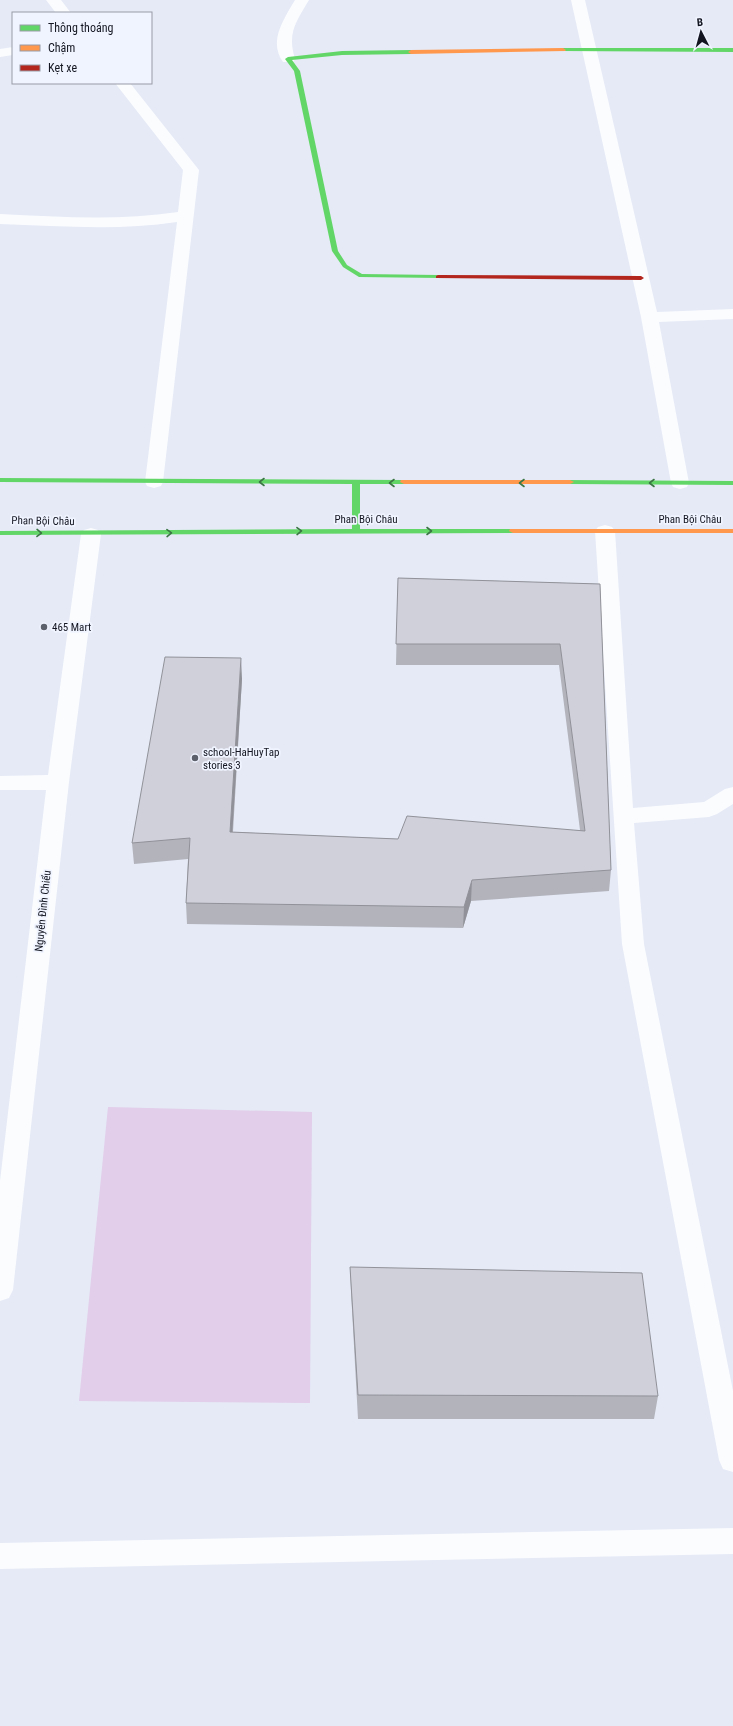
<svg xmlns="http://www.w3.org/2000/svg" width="733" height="1726" viewBox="0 0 733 1726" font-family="'Roboto Condensed',sans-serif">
  <rect width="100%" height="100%" fill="#e5eaf6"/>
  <path fill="#e2cdea" d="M108,1107L312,1112L310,1403L79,1401Z"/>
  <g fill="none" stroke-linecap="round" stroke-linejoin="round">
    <path fill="#fbfcfe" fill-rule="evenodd" d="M46,0H61L71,13H56Z
      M295,0H309C296,22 287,33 295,59L293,62H283C268,41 284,19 295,0Z
      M571,0H585L657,312L733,309V319L659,322L689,483L687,487L680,489L673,487L671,483L641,317Z
      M13,47V55L0,57V49Z
      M115,83H130L199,170L163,482L161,486L154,488L147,486L145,482L177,222C118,231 59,226 0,224V214C60,217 119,221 178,212L183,170Z
      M605,525L612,527L615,531L633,808L704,802L725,789L733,787V804L717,814L709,817L634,823L644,944L733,1391V1472L723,1469L719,1460L622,944L595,531L598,527Z
      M91,528L98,530L101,534L69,782L13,1290L9,1298L0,1301V1181L46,790H0V776L48,775L81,534L84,530Z
      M733,1528V1554L0,1569V1543Z"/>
    <path fill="#63d668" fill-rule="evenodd" d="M563,48H733V52L561,51L560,50Z
      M342,51L411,50L414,52L411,54L342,55L292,60L300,71L338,251L347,265L362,274L438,275L440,276V278L359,277L343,267L332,251L294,71L285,59L288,57Z
      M0,478L404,480L408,482L407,484H360V529H513L517,531L513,533L0,535V531L352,529V484L0,482Z
      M567,480L733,481V485L570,484L566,482Z"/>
    <path fill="#ff974d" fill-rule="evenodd" d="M563,48L566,50L565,51L411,54L408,52L411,50Z
      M401,480H570L574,482L570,484H404L400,482Z
      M510,529H733V533H513L509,531Z"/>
    <path fill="#b3261e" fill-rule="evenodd" d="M438,275L641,276L644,278L641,280L436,278V276Z"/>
  </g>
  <path fill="#b2b3bb" d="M398,578L600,584L611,870L609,891L471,901L463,928L187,924L186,903L188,859L134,864L132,843L242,679L233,832L398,839L580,830L559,665H396Z
    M350,1267L658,1396L654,1419H358L351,1291Z"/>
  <path fill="#919299" d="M241,658L242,679L231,853L230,832Z
    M472,880L471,901L463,928L464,907Z"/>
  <path fill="#cfd0da" stroke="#919299" d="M398,578L600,584L611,870L472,880L464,907L186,903L190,838L132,843L165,657L241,658L230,832L398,839L407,816L585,831L560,644H396Z
    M350,1267L642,1273L658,1396L358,1395Z"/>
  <defs><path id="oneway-chevron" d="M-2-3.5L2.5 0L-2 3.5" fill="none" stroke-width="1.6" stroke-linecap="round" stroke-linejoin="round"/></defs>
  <g stroke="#3b7644">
    <use href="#oneway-chevron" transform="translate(262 482) rotate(-180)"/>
    <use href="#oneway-chevron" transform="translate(392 483) rotate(-180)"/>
    <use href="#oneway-chevron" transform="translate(522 483) rotate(-180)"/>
    <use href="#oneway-chevron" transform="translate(652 483) rotate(-180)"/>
    <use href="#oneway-chevron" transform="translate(299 531) rotate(-1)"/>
    <use href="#oneway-chevron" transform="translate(429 531)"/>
    <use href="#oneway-chevron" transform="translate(39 533) rotate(1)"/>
    <use href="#oneway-chevron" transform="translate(169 533) rotate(-1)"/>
  </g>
  <g fill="#5c606b" stroke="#f0f4ff" stroke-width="1.5">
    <circle cx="44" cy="627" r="4"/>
    <circle cx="195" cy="758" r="4"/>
  </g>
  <g text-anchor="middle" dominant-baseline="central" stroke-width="3.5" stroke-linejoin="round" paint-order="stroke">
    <g font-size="11" fill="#131620" stroke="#f0f4ff">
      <text x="366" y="519">Phan Bội Châu</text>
      <text x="690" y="519">Phan Bội Châu</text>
      <text transform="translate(43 521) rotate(1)">Phan Bội Châu</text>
      <text transform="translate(43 911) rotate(-84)">Nguyễn Đình Chiểu</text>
    </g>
    <g font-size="11" fill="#131620" stroke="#f0f4ff" text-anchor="start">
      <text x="52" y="627">465 Mart</text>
      <text x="203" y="752">school-HaHuyTap<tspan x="203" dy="13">stories 3</tspan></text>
    </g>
  </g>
  <rect x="12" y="12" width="140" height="72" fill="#f0f4ff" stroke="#989ba6"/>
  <rect x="20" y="25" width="20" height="6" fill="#63d668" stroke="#989ba6"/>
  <text x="48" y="32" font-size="12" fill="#131620">Thông thoáng</text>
  <rect x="20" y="45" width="20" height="6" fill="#ff974d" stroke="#989ba6"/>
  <text x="48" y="52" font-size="12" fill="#131620">Chậm</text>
  <rect x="20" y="65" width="20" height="6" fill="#b3261e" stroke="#989ba6"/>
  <text x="48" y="72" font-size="12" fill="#131620">Kẹt xe</text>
  <g transform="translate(701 32) rotate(354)" stroke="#f0f4ff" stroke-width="3" paint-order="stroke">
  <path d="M0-3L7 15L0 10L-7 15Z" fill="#131620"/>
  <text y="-6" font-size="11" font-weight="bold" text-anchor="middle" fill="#131620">B</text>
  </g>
</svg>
